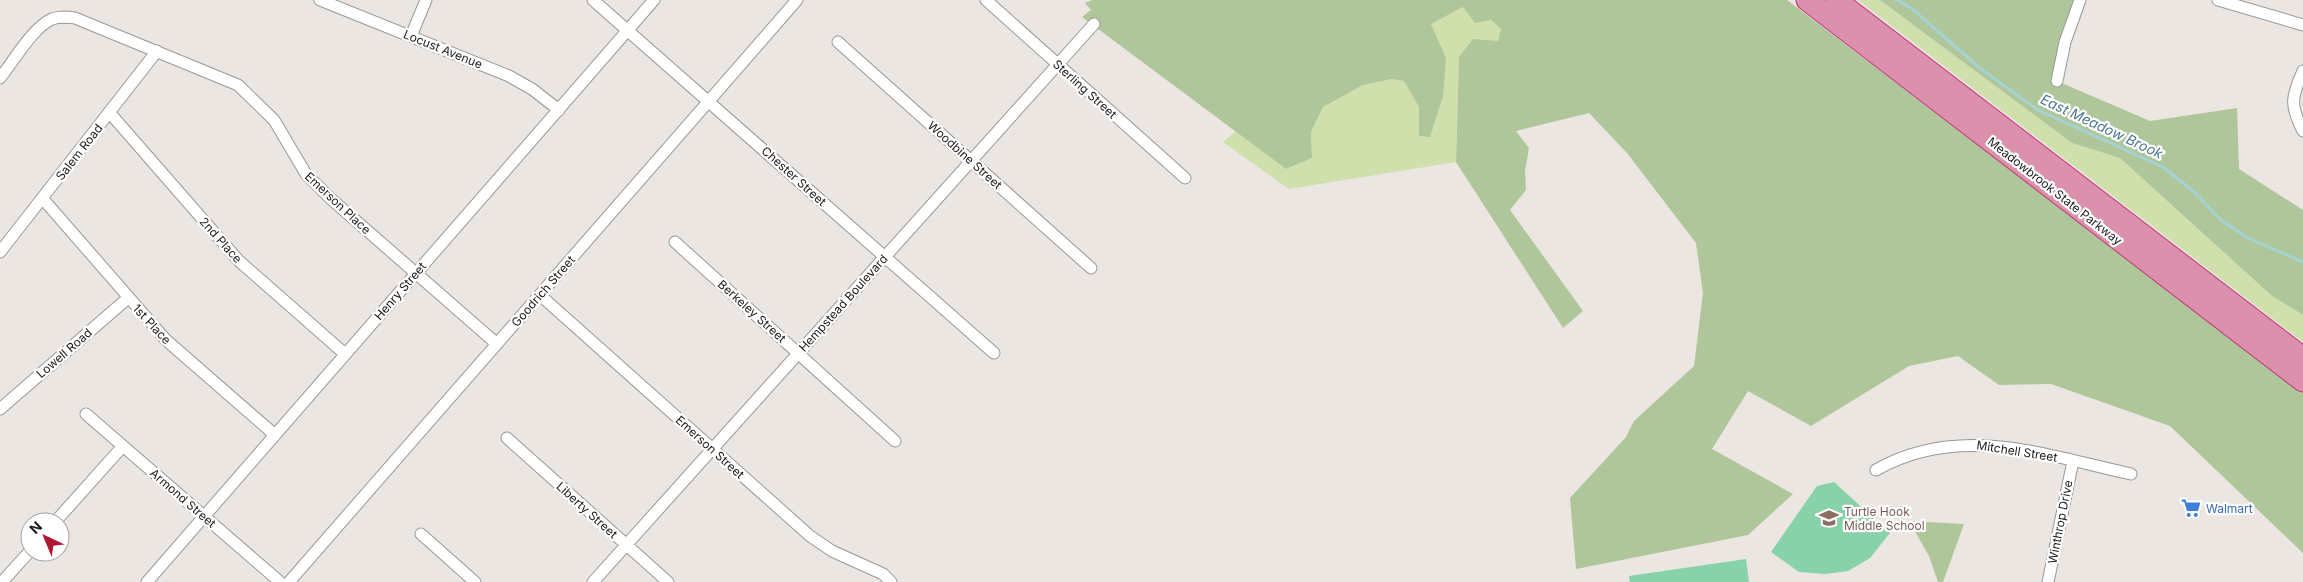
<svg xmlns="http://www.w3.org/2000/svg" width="2303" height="582" viewBox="0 0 2303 582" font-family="Inter,sans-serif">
  <rect width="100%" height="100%" fill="#ebe6e1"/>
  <path fill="#cfe0ac" d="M1858,0H1880L2072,143L2120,158L2272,296L2303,315V342Z
    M1463,7L1491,20L1501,29L1498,41L1459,57L1456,162L1289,189L1223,142L1236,131L1286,169L1312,158L1311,132L1323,107L1363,85L1391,79L1404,81L1419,107L1420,136L1446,59L1431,24Z"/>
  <path fill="#afc69a" d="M1092,0H1787L2303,392V553L2170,426L2051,384L1999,385L1958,356L1909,366L1811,426L1748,391L1712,449L1793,494L1748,535L1576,569L1570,498L1626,437L1634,421L1694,366L1703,293L1696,243L1627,153L1589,113L1516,131L1529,148L1525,171L1526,190L1510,210L1583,311L1563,328L1456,162L1459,57L1473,39L1498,41L1501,29L1491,20L1475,23L1463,7L1431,24L1446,58L1443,96L1430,137L1419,136V107L1404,81L1391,79L1363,85L1323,107L1311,132L1312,158L1286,169L1082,17L1091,10L1085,3Z
    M1880,0H2080L2057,81L2150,121L2237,108L2239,169L2303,210V315L2272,296L2120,158L2072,143Z
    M1909,521L1964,524L1943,582H1938L1929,556Z"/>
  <path fill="#87d2a8" d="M1834,482L1890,533L1870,558L1848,571L1825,574L1799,572L1771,552L1817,486Z
    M1746,559L1749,582H1630L1629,576Z"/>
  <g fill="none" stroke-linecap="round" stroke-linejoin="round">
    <path stroke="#a6d2d4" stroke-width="3" d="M1897,0L1911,8L1981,69L2038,110L2163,167L2194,192L2221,220L2246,237L2303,262"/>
    <defs>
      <path id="minor" d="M320,0L509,76L532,89L559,110
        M593,0L994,353
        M986,0L1185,178
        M2218,0L2303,25
        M411,36L426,0
        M838,42L1091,268
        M2303,71C2291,97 2290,106 2303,131
        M0,78C13,62 33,27 52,19C60,16 67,17 75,18L238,85L274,120L306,174L331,199L497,344
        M2057,81L2065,42L2080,0
        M109,112L239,261L345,354
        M43,199L166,340L275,435
        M675,242L895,441
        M0,252L157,51
        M540,295L810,536L832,551L883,574L891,582
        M0,409L128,298
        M86,414L280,582
        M507,438L668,582
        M1876,470C1959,423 2045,455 2131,474
        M55,522L123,446
        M421,534L475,582
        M2,582L30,551
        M147,582L654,0
        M289,582L797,0
        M593,582L1094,24
        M2048,582L2073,461"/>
      <path id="motorway" d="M1807,0L2303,381
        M1836,0L2303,358"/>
    </defs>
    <use href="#minor" stroke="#989898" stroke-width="13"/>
    <use href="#motorway" stroke="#c0377e" stroke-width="23"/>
    <use href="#minor" stroke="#fff" stroke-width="11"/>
    <use href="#motorway" stroke="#db90ab" stroke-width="21"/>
  </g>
  <defs>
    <symbol id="supermarket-bare" viewBox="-9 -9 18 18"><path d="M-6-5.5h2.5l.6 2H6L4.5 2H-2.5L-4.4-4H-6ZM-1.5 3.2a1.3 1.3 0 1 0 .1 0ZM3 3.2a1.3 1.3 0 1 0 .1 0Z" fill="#3f7fe0" stroke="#fff" stroke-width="2.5" paint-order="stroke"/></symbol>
    <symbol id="school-bare" viewBox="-9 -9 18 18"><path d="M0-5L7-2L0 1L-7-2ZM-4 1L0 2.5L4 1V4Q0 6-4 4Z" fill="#8d6e63" stroke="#fff" stroke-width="2.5" paint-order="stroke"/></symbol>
  </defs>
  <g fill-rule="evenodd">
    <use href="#supermarket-bare" x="2177" y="494" width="28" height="28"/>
    <use href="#school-bare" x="1815" y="504" width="28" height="28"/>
  </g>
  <g text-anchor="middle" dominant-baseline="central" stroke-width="4.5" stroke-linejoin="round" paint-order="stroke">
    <g font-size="12" fill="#1b1b1b" stroke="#fff">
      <text transform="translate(443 49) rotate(22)">Locust Avenue</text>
      <text transform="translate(1085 89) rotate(42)">Sterling Street</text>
      <text transform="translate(79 152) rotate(-52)">Salem Road</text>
      <text transform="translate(965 155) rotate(42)">Woodbine Street</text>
      <text transform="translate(794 176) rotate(42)">Chester Street</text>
      <text transform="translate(2055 191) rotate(38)">Meadowbrook State Parkway</text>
      <text transform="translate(338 203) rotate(43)">Emerson Place</text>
      <text transform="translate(221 240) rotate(48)">2nd Place</text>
      <text transform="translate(400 291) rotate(-49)">Henry Street</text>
      <text transform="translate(543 291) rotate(-49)">Goodrich Street</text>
      <text transform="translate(843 303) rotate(-48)">Hempstead Boulevard</text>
      <text transform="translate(752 311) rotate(42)">Berkeley Street</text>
      <text transform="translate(152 324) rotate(47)">1st Place</text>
      <text transform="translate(64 353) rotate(-41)">Lowell Road</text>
      <text transform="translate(710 447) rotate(42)">Emerson Street</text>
      <text transform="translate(2017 451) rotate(9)">Mitchell Street</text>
      <text transform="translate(183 498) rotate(41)">Armond Street</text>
      <text transform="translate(587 510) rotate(42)">Liberty Street</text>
      <text transform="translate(2060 522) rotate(-79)">Winthrop Drive</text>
    </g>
    <g font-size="12" fill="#366cbe" stroke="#fff" text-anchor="start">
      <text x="2206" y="508">Walmart</text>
    </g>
    <g font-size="12" fill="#785e54" stroke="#fff" text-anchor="start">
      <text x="1844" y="511">Turtle Hook<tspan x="1844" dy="14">Middle School</tspan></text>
    </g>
    <g font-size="14" font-style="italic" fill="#4c7990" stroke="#fff">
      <text transform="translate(2102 126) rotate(25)">East Meadow Brook</text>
    </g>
  </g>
  <g transform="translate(45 537) rotate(316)"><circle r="24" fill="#ffffff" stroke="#a4a4a4"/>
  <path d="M0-4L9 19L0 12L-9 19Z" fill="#af1631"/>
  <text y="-8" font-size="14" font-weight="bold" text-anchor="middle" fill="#1b1b1b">N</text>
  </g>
</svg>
